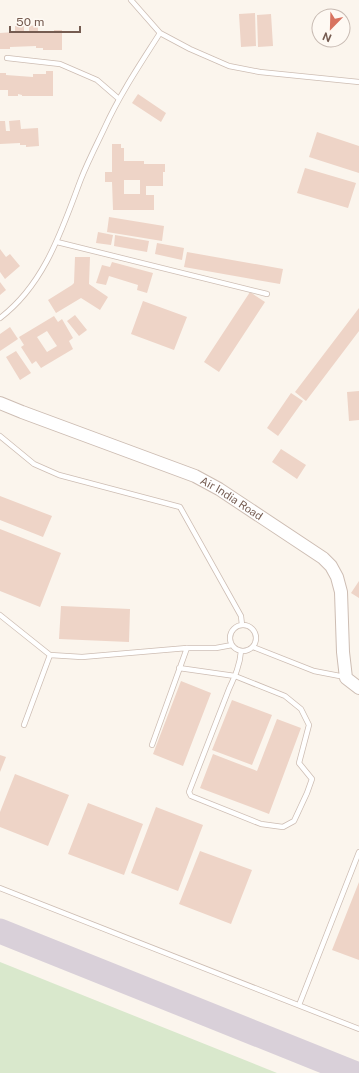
<svg xmlns="http://www.w3.org/2000/svg" width="359" height="1073" viewBox="0 0 359 1073" font-family="'Public Sans',sans-serif">
  <rect width="100%" height="100%" fill="#fbf5ed"/>
  <path fill="#d9e8cc" d="M0,962L277,1073H0Z"/>
  <g fill="none" stroke-linecap="round" stroke-linejoin="round">
    <path stroke="#d9d0d9" stroke-width="25" d="M0,931L354,1073"/>
  </g>
  <path fill="#eed4c7" fill-rule="evenodd" d="M255,13L256,46L241,47L239,14Z
    M271,14L273,46L258,47L257,15Z
    M38,25V33H54V30H62V50H43V48H36V46L10,47V49H0V33L15,32V26H24V33H29V26Z
    M46,71H53V96H22V95L18,94V96H8V90H0V73H6V75L33,77V74H46Z
    M138,94L166,113L161,122L132,103Z
    M20,120L21,129L38,128L39,146L26,147V145H20V143L0,144V121H5L6,131H10L9,121Z
    M317,132L359,146V173L309,157Z
    M112,144H121V148H124V161H144V164H165V172H163V186H146V195H154V210H113L112,182H105V172H112ZM124,180H140V194H124Z
    M305,168L356,183L348,208L297,193Z
    M109,217L164,226L162,241L107,232Z
    M98,232L113,235L111,245L96,243Z
    M115,235L149,241L147,252L114,246Z
    M157,243L184,248L182,260L155,254Z
    M0,249L6,257L10,254L20,266L5,279L0,272Z
    M187,252L283,269L280,284L184,267Z
    M75,257H90L89,284L108,297L100,310L81,298L56,313L48,300L72,285L74,283Z
    M112,262L153,273L147,293L137,290L138,285L109,276L106,285L96,283L102,265L110,267Z
    M0,282L6,290L0,295Z
    M250,292L265,302L219,372L204,362Z
    M143,301L187,317L174,350L131,334Z
    M359,308V331L306,401L295,392Z
    M75,315L87,330L79,336L67,321Z
    M54,316L58,322L62,319L73,338L69,341L73,349L41,368L36,361L32,364L21,347L24,345L19,337ZM47,331L57,346L47,352L37,337Z
    M10,327L18,339L0,351V334Z
    M16,351L31,373L20,380L6,357Z
    M359,391V420L349,421L347,392Z
    M291,393L303,401L278,436L267,428Z
    M281,449L306,465L297,479L272,462Z
    M0,496L52,516L43,537L0,520Z
    M0,529L61,553L40,607L0,591Z
    M359,581V598L351,593Z
    M61,606L130,609L129,642L59,639Z
    M181,681L211,693L183,766L153,754Z
    M232,700L272,715L252,765L212,750Z
    M277,719L301,728L269,814L200,788L213,754L257,771Z
    M0,755L6,757L0,772Z
    M15,774L69,795L48,846L0,827V812Z
    M88,803L143,824L124,875L68,854Z
    M156,807L203,825L178,891L131,873Z
    M200,851L252,870L231,924L179,904Z
    M359,882V960L332,950Z"/>
  <g fill="none" stroke-linecap="round" stroke-linejoin="round">
    <defs>
      <path id="service" d="M131,0L160,33
        M7,58L60,64L97,80L119,99
        M57,242L267,294
        M0,318C45,284 62,229 81,179C88,161 97,144 105,127C120,94 141,63 160,33L190,49L229,66L260,72L359,82
        M0,436L34,464L59,475L180,507L241,616L242,625
        M0,615L50,655L82,657L187,648H216L232,645
        M230 638a13 13 0 1 1 26 0a13 13 0 1 1-26 0Z
        M253,647L314,671L345,677
        M179,668L235,676L285,696L301,709L309,725L299,763L312,779L307,793L294,821L283,827L261,824L191,796L189,792L229,689C235,676 240,665 241,651
        M24,725L50,655
        M152,745L187,648
        M0,888L359,1029
        M299,1005L359,852"/>
      <g id="tertiary">
        <path id="s1" d="M0,403L22,412L195,476L219,489L323,558L331,566L337,577L341,592L343,652L346,678L359,688"/>
      </g>
    </defs>
    <use href="#service" stroke="#cdbdb3" stroke-width="6"/>
    <use href="#tertiary" stroke="#cdbdb3" stroke-width="14"/>
    <use href="#service" stroke="#fff" stroke-width="4.5"/>
    <use href="#tertiary" stroke="#fff" stroke-width="12"/>
  </g>
  <g text-anchor="middle" dominant-baseline="central" stroke-width="3" stroke-linejoin="round" paint-order="stroke">
    <g font-size="11" fill="#755c51" stroke="#fef9f3">
      <text stroke="none"><textPath href="#s1" startOffset="251">Air India Road</textPath></text>
    </g>
  </g>
  <g transform="translate(331 28) rotate(203)"><circle r="19" fill="#fef9f3" stroke="#c7bab2"/>
  <path d="M0-3L7 15L0 10L-7 15Z" fill="#d8735f"/>
  <text y="-6" font-size="11" font-weight="bold" text-anchor="middle" fill="#755c51">N</text>
  </g>
  <path d="M10 26v6h70v-6" fill="none" stroke="#755c51" stroke-width="2"/>
  <text x="16" y="26" font-size="12" fill="#755c51" stroke="#fef9f3" stroke-width="3" paint-order="stroke">50 m</text>
</svg>
